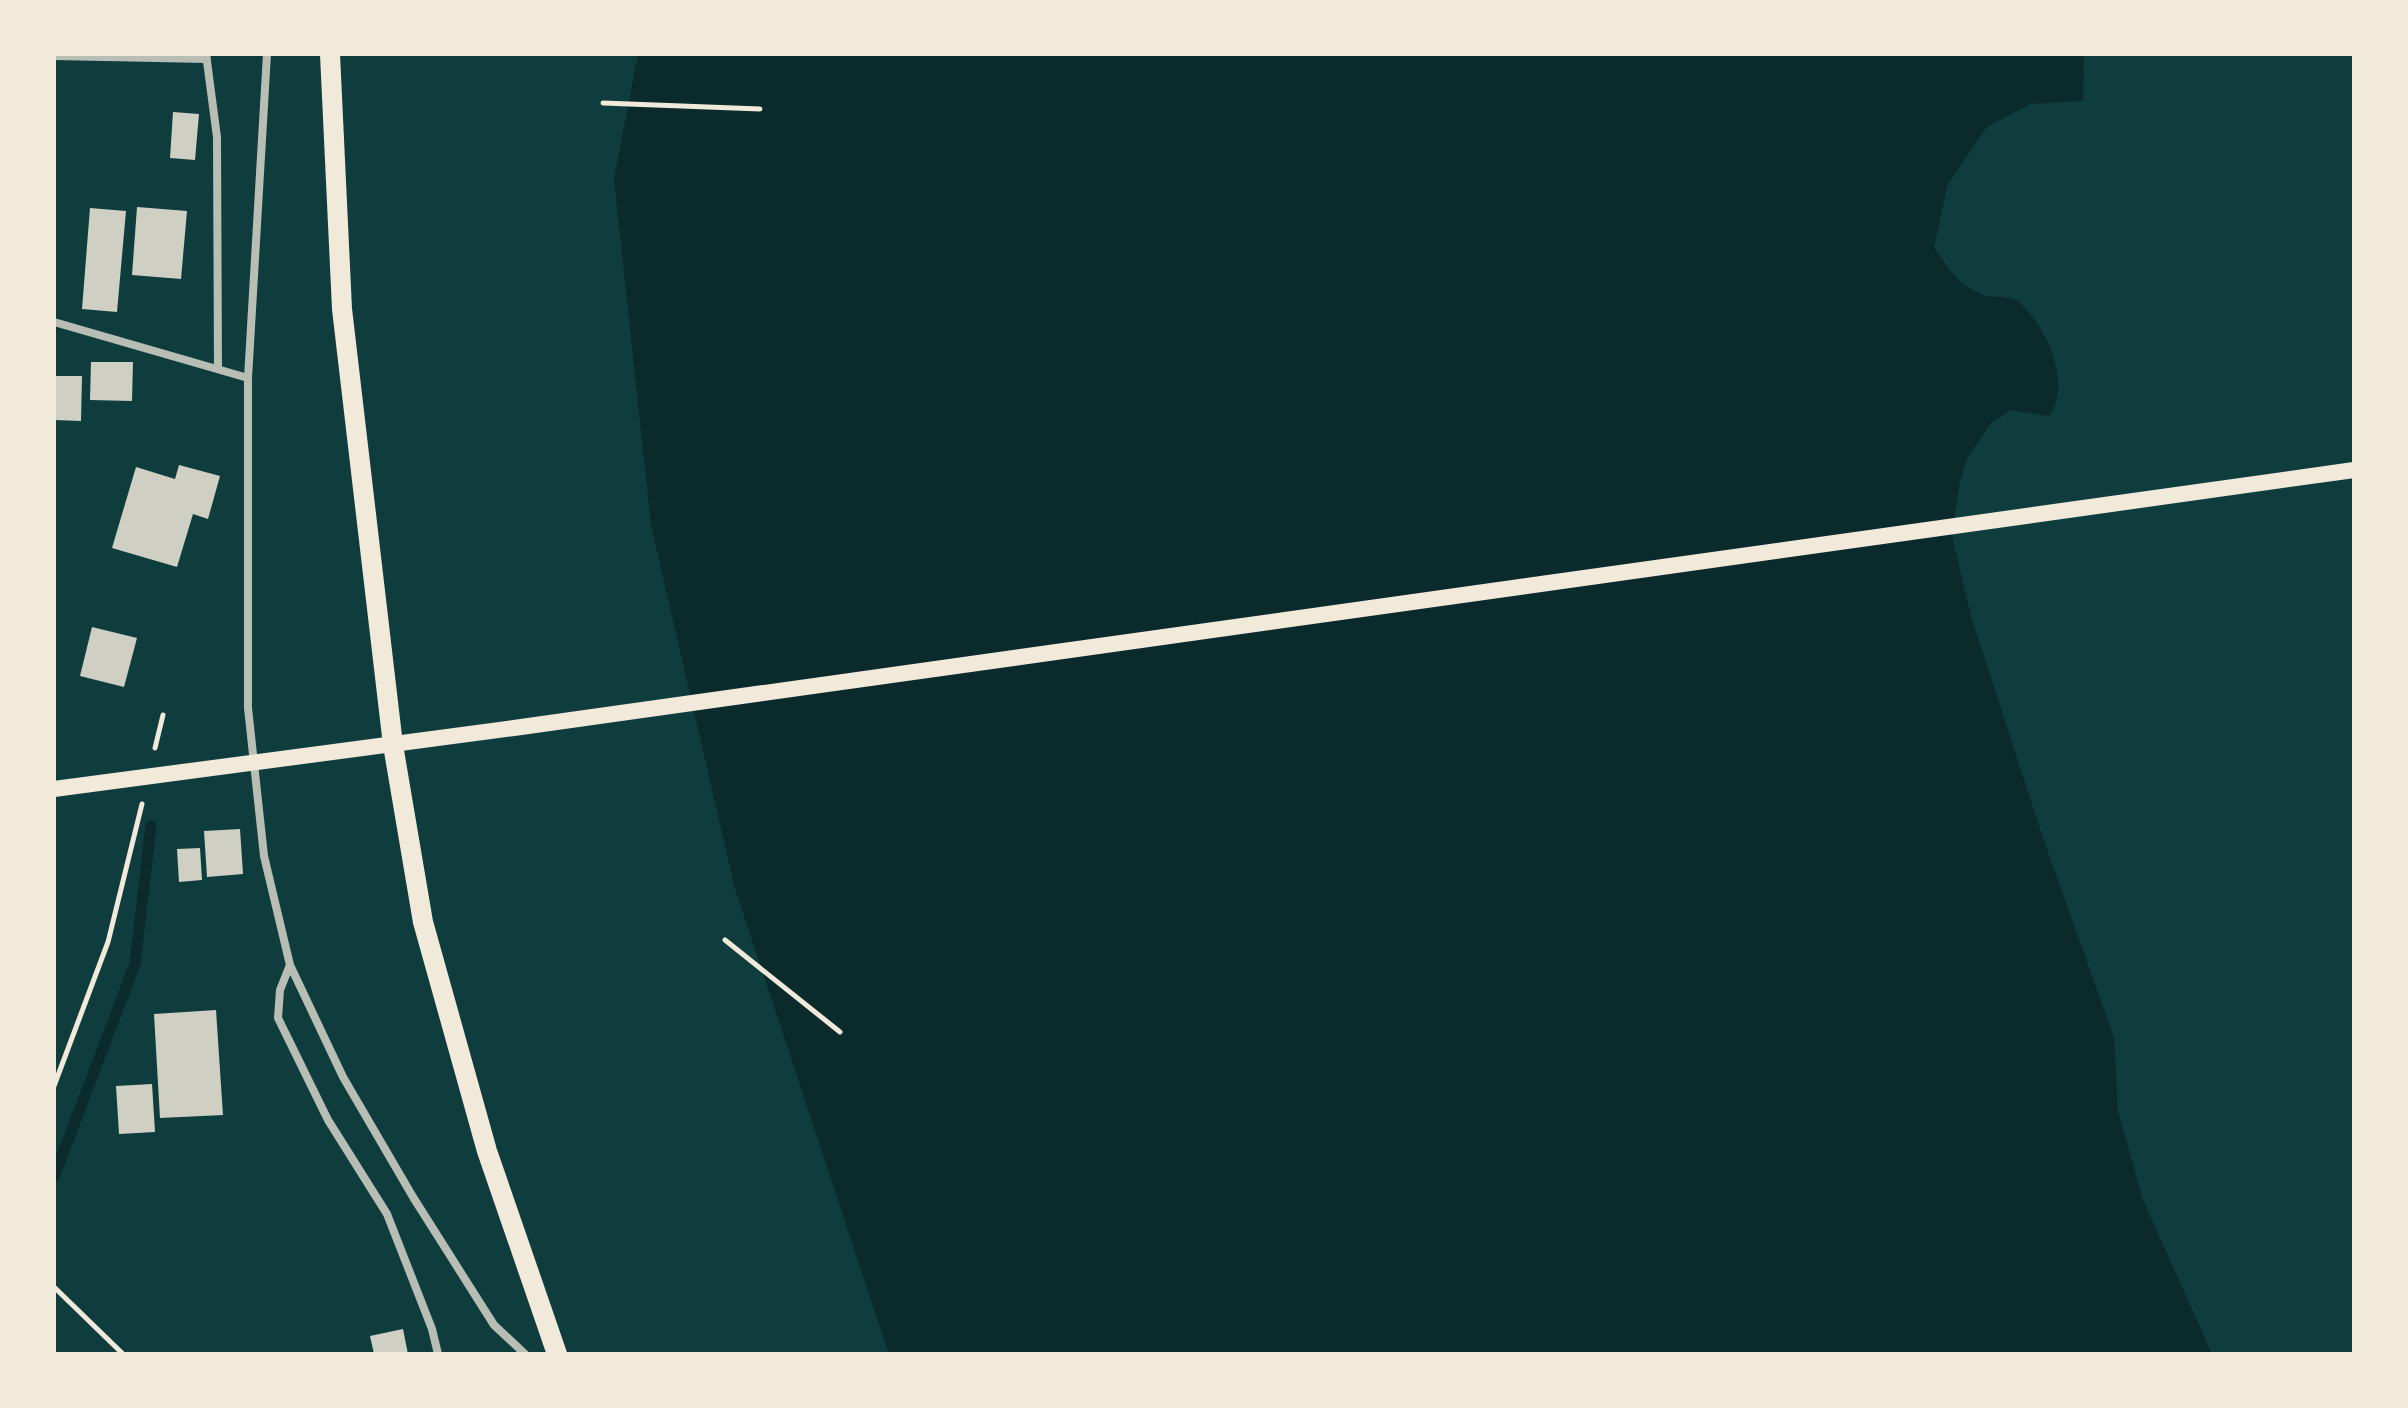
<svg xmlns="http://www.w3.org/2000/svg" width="2408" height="1408" viewBox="0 0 2408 1408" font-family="Jost,sans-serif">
  <rect width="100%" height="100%" fill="#0f3d3e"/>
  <path fill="#0a2a2b" d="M638,54H2084L2083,101L2030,104L1987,127L1948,184L1934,247C1945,265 1960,286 1981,294C1992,299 2007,294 2017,301C2045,322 2073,384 2049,416L2011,410L1991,423L1967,458L1959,486L1952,534L1956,553L1971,616L2043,838L2114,1038L2118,1111L2143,1200L2212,1354H889L735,889L651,525L614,179Z"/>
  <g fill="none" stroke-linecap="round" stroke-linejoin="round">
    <path stroke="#0a2a2b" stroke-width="11" d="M54,1177L135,964L151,826"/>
  </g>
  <path fill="#cfcfc3" d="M173,112L199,114L195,160L170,158Z
    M137,207L187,211L181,279L132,275Z
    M90,208L126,211L117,312L82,309Z
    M91,362H133L132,401L90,400Z
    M54,376H82L81,421L54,420Z
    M179,465L220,476L208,519L193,514L177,567L112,548L136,467L175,479Z
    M92,627L137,638L124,687L80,676Z
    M240,829L243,874L207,877L204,831Z
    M200,848L202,880L179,882L177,849Z
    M216,1010L223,1115L160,1118L154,1014Z
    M152,1084L155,1132L119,1134L116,1086Z
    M403,1329L408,1354H374L370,1336Z"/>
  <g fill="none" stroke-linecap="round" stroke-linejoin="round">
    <path stroke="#f1e9da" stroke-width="5" d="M603,103L760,109
      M155,748L163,715
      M725,940L840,1032
      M54,1086L108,942L142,804
      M54,1287L123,1354"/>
    <path stroke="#b8beb3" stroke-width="8" d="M206,54L217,137L218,368
      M267,54L248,378V708L264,856L290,965L343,1077L413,1197L494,1325L525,1354
      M54,56L207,59
      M54,322L248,378
      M290,965L280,990L278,1018L328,1120L387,1214L432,1329L438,1354"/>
    <path stroke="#f1e9da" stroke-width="16" d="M54,789L514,728L2354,470"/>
    <path stroke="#f1e9da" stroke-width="20" d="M330,54L342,309L393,745L423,922L487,1151L557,1354"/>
  </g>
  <rect width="2408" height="1408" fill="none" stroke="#f1e9da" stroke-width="112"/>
</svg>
